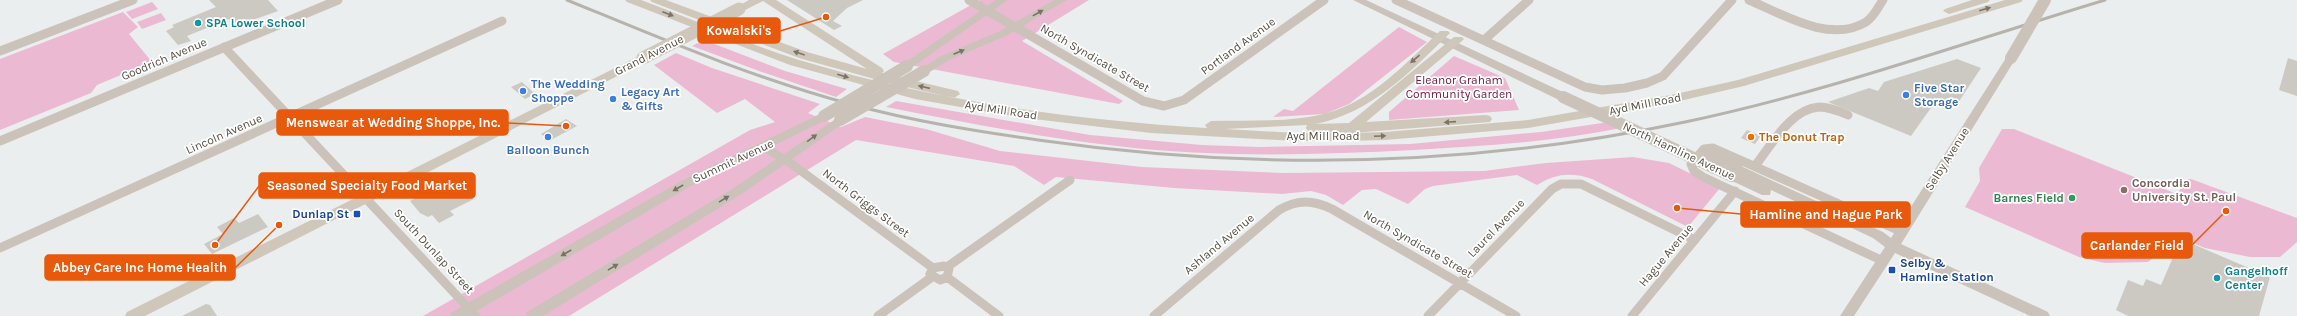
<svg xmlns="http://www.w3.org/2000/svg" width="2297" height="316" viewBox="0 0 2297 316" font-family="Karla,sans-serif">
  <rect width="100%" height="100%" fill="#ebeeee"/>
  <path fill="#ecb9d3" d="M980,0H1089L1022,41L1123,101L1119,104L894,62L883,54Z
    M152,2L158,9L132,19L126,12Z
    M123,12L138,27L129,34L152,62L97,85L91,93L0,130V59Z
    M161,13L166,20L142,29L137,22Z
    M1399,27L1427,42L1349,104L1325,114L1273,117L1284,109L1293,111Z
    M704,40L785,71L847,89L836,97L759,71L692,46Z
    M676,53L712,68L820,104L808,113L841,127L865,117L926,129L1000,151L1142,167L1282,173L1484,171L1546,163L1633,157L1669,163L1720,188L1688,227L1592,179C1573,172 1555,173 1537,185L1517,175L1433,186L1425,189L1408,204L1376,189L1362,190L1343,205L1326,195L1311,191L1282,194L1174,188L1056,177L1044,185L1014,166L856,140L569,316H423L750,130L775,122L745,99L717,113L654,65Z
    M1454,56L1505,78L1519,110L1389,120V112Z
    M896,101L1090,135L1202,145L1259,147L1410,144L1541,132L1609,122L1621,128C1553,142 1484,146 1414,150C1316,155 1215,158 1117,146C1039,137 962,122 886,107Z
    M2002,129H2014L2172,192L2177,203L2182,180L2191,179L2297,218V242L2280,257H2250L2205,248L2167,232L2157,255L2148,262L2105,263L2079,257L1965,207L1980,181L1979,168Z"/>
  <path fill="#cbc9c2" d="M209,0H268L278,11L247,22L244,19L233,23L229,19L187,36L191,41L178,45L166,31L174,27L172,25L216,7Z
    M787,0H863L847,8L833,21L842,26L834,30Z
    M2288,58L2297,61V96L2279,90Z
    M1957,59L1981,68L1956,106L1938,98L1911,136L1828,102L1869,88L1878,91L1884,82Z
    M522,82L535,94L525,99L511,87Z
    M566,119L577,126L549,141L541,134Z
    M1747,130L1761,136L1755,144L1741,138Z
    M453,181L465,194L468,193L474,199L450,211L454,215L439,223L432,215L428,217L420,213L410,201L442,184Z
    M258,214L268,227L212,254L204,244L223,234L217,227L234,218L239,223Z
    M2181,239L2270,277L2259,316H2128L2116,310L2128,280L2143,286L2146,279L2161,285Z
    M206,304L210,305L217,316H182Z"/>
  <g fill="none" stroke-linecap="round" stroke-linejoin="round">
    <path stroke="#cbc3b9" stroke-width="9" d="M969,0L1143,101L1164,106L1184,100L1324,0
      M1396,0L1585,87L1602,90L1625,88L1647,83L1663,76L1732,0
      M1749,0C1782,14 1830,44 1866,22C1874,17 1878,7 1883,0
      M1484,40L1529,0
      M224,47L476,316
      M0,51L133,0
      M0,141L338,0
      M764,147L789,162L933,268
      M1755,166C1771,146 1790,109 1819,107C1829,107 1839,111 1848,115
      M0,248L502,21
      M1883,261L1703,177L1694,171L1691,164L1704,149L1713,148L1902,232
      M944,266L949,269L947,277L940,280L930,274L933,268Z
      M947,267L1070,180
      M947,277L999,316
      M878,316L932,277
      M1154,316L1279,210C1298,199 1313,200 1332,209L1516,316
      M1428,316L1552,189L1561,184H1581L1695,240
      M1632,316L1735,191"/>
    <path fill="#cbc3b9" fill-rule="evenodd" d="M996,0H1008L911,68H903L901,66L903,64Z
      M1054,0H1067L1006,36L949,60L928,73H920L918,71L941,56L998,32Z
      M1353,0H1366L1567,94L1569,97L1567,100H1559Z
      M2011,55L2016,58L1901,244L2048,312L2050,316H2030L1895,253L1854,316H1840L1885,247L1873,238L1771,190L1770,195H1762L1728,179L1726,176L1728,173L1734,172L1731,169L1733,166H1741L1883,232L1891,238L2006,58Z
      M824,112L830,116L828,119L691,186L468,316H450L452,312L683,180Z
      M840,116L844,117L846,120L844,123L740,195L543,316H525L527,312L732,189Z"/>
    <path fill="#cfc7b9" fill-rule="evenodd" d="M625,0H641C693,19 747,44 799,60C932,100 1069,120 1207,128L1205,125L1211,121C1249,120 1290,123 1327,113C1372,101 1407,62 1440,31H1448L1450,33L1448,35C1409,73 1372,112 1316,124L1349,123L1454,37H1462L1464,39L1462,41L1366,122L1486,115L1490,116L1492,119L1490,122L1352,133L1385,132L1528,120L1671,95L1738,80L2005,0H2023L2021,2L1744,86L1671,103L1528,128L1385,140L1341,141H1296L1151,133L1017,117L915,99L790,65L627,2ZM1307,125L1306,128L1308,131L1312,132L1348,133H1296L1225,129Z
      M650,0H666L807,52L867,69L763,1L743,11H735L733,9L749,0H776L882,68L884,71L882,73L958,91L960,94L954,98L885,82L799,58L652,2Z
      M1972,0H1990L1988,2L1949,14L1943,11L1945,9Z
      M643,54L647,55L649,58L647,61L145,316H125L127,312Z"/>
    <path stroke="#b6b3ad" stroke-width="3" d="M567,0C660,38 753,78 850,104C912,121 975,131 1038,140C1253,171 1472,167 1685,122C1828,92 1966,42 2105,0"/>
    <path stroke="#cbc3b9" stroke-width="12" d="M2011,58L2045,0
      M1563,97L1732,176
      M824,116L907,66
      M840,120L924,71
      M1709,156L1737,169"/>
    <path stroke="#cfc7b9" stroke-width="13" d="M643,58L739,9"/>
  </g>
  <defs><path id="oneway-solid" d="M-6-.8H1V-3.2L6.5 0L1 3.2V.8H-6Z"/></defs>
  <g fill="#7c7467">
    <use href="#oneway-solid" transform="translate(1985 9) rotate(-16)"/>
    <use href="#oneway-solid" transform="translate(668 14) rotate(21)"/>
    <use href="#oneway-solid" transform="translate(799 53) rotate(-161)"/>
    <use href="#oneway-solid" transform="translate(1415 59) rotate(140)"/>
    <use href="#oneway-solid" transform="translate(843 76) rotate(16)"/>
    <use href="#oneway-solid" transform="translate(924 87) rotate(-167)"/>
    <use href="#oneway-solid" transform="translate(1450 122) rotate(176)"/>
    <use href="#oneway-solid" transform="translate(1380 136) rotate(-3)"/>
  </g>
  <g fill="#7a7267">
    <use href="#oneway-solid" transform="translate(1038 13) rotate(-29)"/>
    <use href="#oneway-solid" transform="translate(959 52) rotate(-23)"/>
    <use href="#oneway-solid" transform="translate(812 138) rotate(-36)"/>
    <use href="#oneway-solid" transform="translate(678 188) rotate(150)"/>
    <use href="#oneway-solid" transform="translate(724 199) rotate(-31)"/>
    <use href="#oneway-solid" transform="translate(566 253) rotate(150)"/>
    <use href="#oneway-solid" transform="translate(613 267) rotate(-31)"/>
  </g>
  <g fill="#0f9aa8" stroke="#fff" stroke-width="1.5">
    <circle cx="198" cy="23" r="4"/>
    <circle cx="2217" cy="278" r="4"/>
  </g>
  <g fill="#3f7fe0" stroke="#fff" stroke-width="1.5">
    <circle cx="523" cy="91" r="4"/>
    <circle cx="1906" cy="95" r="4"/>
    <circle cx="613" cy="99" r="4"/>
    <circle cx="548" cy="137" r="4"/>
  </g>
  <circle fill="#e8710a" stroke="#fff" stroke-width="1.5" cx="1751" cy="137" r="4"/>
  <circle fill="#8d6e63" stroke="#fff" stroke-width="1.5" cx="2124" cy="190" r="4"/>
  <circle fill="#2e9e5b" stroke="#fff" stroke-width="1.5" cx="2072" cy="198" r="4"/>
  <g fill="#1a4fb4" stroke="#fff" stroke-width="1.5">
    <rect x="353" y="210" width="8" height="8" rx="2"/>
    <rect x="1888" y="266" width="8" height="8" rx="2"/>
  </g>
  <g text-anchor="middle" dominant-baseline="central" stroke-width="3.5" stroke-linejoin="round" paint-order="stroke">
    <g font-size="12" font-weight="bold" fill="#0d838f" stroke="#fff" text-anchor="start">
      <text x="206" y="23">SPA Lower School</text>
      <text x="2225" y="271">Gangelhoff<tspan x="2225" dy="14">Center</tspan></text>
    </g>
    <g font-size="12" fill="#585044" stroke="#fff">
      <text transform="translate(1238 46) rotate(-36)">Portland Avenue</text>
      <text transform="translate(649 55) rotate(-27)">Grand Avenue</text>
      <text transform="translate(1095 58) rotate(30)">North Syndicate Street</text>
      <text transform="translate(164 59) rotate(-23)">Goodrich Avenue</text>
      <text transform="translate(1645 104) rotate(-11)">Ayd Mill Road</text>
      <text transform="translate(1001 110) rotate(9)">Ayd Mill Road</text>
      <text transform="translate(224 134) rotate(-24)">Lincoln Avenue</text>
      <text x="1323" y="136">Ayd Mill Road</text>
      <text transform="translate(1679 151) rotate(25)">North Hamline Avenue</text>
      <text transform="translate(1947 159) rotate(-58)">Selby Avenue</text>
      <text transform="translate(733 161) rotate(-25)">Summit Avenue</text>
      <text transform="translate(866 203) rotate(37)">North Griggs Street</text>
      <text transform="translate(1496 228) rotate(-46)">Laurel Avenue</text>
      <text transform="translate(1219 244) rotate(-40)">Ashland Avenue</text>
      <text transform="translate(1418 244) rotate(30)">North Syndicate Street</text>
      <text transform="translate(434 251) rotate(47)">South Dunlap Street</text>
      <text transform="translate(1666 255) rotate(-50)">Hague Avenue</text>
    </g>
    <g font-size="12" fill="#76183d" stroke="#fff">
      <text x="1459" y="80">Eleanor Graham<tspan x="1459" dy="14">Community Garden</tspan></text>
    </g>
    <g font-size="12" font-weight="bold" fill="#366cbe" stroke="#fff" text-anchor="start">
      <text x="531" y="84">The Wedding<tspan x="531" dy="14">Shoppe</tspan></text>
      <text x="1914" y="88">Five Star<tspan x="1914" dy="14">Storage</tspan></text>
      <text x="621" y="92">Legacy Art<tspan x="621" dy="14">&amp; Gifts</tspan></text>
      <text x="548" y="150" text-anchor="middle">Balloon Bunch</text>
    </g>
    <g font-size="12" font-weight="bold" fill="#c56008" stroke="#fff" text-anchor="start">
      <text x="1759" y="137">The Donut Trap</text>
    </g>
    <g font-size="12" font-weight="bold" fill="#785e54" stroke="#fff" text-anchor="start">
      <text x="2132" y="183">Concordia<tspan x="2132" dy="14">University St. Paul</tspan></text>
    </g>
    <g font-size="12" font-weight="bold" fill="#27864d" stroke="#fff" text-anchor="end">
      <text x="2064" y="198">Barnes Field</text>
    </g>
    <g font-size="12" font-weight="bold" fill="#164399" stroke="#fff" text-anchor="end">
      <text x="349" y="214">Dunlap St</text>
      <text x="1900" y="263" text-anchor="start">Selby &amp;<tspan x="1900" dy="14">Hamline Station</tspan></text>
    </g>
  </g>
  <path fill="none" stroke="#e8590c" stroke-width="1.5" d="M826 17L780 31M566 126L508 123M215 245L259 186M1677 208L1741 214M2226 211L2192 245M279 225L235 268"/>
  <g fill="#e8590c" stroke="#fff" stroke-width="1.5">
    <circle cx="826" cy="17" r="4"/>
    <circle cx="566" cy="126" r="4"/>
    <circle cx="215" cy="245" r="4"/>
    <circle cx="1677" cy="208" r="4"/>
    <circle cx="2226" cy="211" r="4"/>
    <circle cx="279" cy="225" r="4"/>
  </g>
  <g fill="#e8590c" stroke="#e8590c" stroke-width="1.5">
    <rect x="698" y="18" width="82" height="25" rx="4"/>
    <rect x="277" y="110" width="231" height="25" rx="4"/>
    <rect x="259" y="173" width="216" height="25" rx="4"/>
    <rect x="1741" y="202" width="169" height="25" rx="4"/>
    <rect x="2082" y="233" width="110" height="25" rx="4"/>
    <rect x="45" y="255" width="190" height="25" rx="4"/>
  </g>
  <g font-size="13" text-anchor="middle" font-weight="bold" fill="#fff">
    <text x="739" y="35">Kowalski's</text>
    <text x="393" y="127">Menswear at Wedding Shoppe, Inc.</text>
    <text x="367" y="190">Seasoned Specialty Food Market</text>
    <text x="1826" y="219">Hamline and Hague Park</text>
    <text x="2137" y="250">Carlander Field</text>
    <text x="140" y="272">Abbey Care Inc Home Health</text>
  </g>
</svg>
